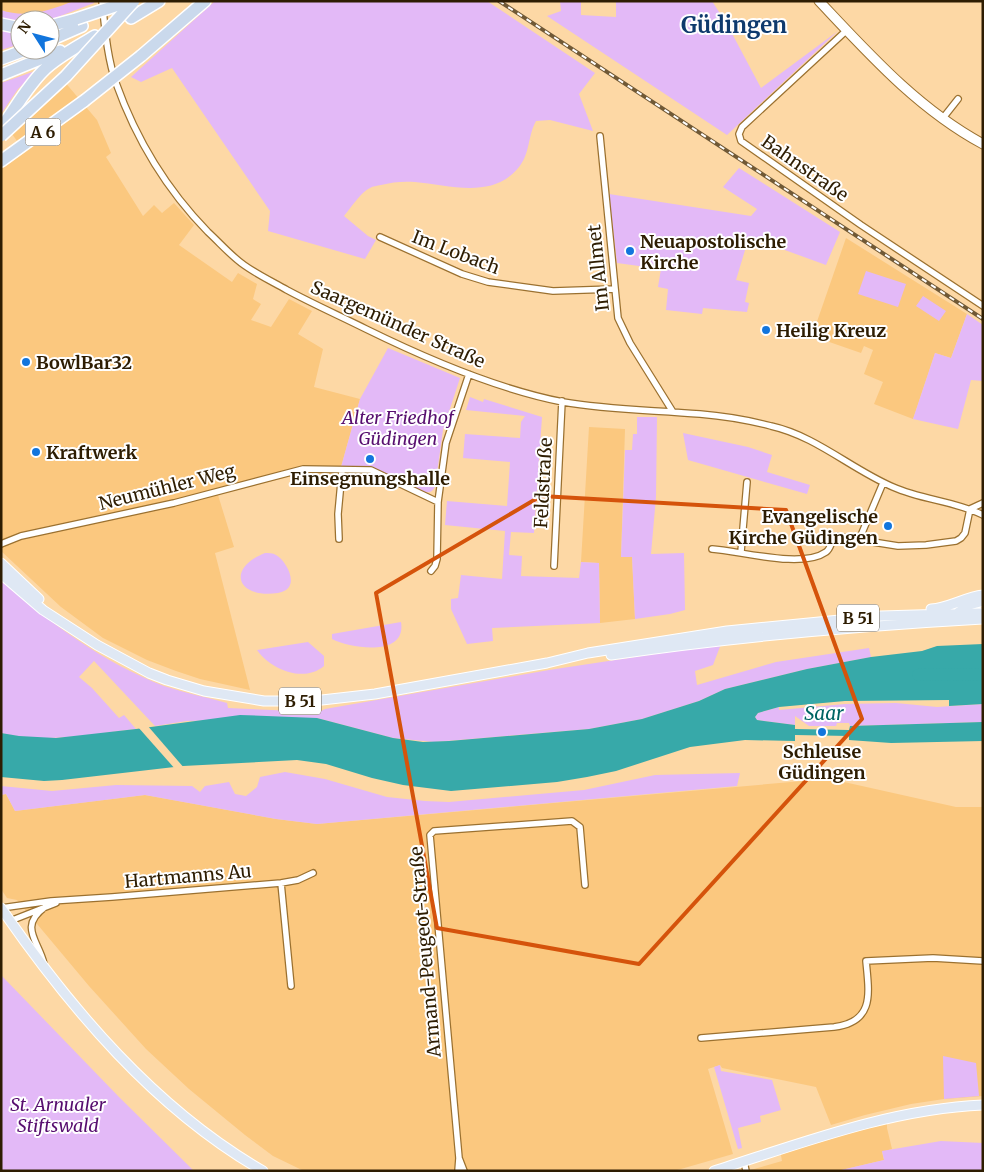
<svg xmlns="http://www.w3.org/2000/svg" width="984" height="1172" viewBox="0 0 984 1172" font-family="Merriweather,serif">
  <rect width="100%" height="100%" fill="#fdd8a5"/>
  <path fill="#fbc87f" d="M1,1H80L31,18L1,14Z
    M58,74L97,120L111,153L106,157L143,216L154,205L162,213L174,203L194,225L179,245L232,282L238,273L257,284L253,299L261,304L251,320L271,327L289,299L312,311L298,334L323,349L314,387L360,399L341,467L335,474L317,472L304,473L218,495L234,547L215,553L250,690L200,679L176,671L147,660L103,638L61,607L1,551V169L25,152L12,134L16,115Z
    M846,238L967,314L951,358L935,353L913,419L874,404L883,382L864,374L873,350L864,346L861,353L812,336Z
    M589,427L625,429L621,557L632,556L635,619L600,623L599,563L581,562Z
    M814,780H835L956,807H983V1096L944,1099L911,1104L865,1115L831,1125L816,1087L722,1068L720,1065L708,1069L733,1154L674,1171H304L273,1156L245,1135L189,1089L146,1049L89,986L17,900L7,898L1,889V795L6,794L15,811L145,795L276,819L317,824Z
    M887,1119V1128L892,1149L882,1152L884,1160L837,1171H747L782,1161L780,1150Z"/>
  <path fill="#e3b9f7" d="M74,1H94V3L50,20H20V23L1,19V10C27,19 50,10 74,1Z
    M215,1H487L595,73L579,94L593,131L550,120L536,121C528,135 530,154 519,167C493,200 449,185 415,182C404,181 392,182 381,185C377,186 373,186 370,188C361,192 350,209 344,216L368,236L376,240L365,259L268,231L270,211L172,68L141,82L131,77Z
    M560,1H581V15L616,17V1H712L728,26L761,88L838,31L727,135L547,16L561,11Z
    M1,29L20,31V44L1,50Z
    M38,70L18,89L1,114V83Z
    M739,168L840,232L826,265L749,237L736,280L749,283L745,302L749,303L747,312L703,308L702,314L666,310L668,289L658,287L661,269L617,263L609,194L751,216L757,209L723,187Z
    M866,271L906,284L898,307L858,294Z
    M923,296L946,311L939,321L916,306Z
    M967,314L983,325V381L971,380L958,429L913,419L935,353L951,358Z
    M388,348L460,378L443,430L436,480L433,485L435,487C432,492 429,493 423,492L374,468L341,467L360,399Z
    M470,397L483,402L484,399L542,417L534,533L511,532L509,555L522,556L521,576L579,578L581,562L599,563L600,623L492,628L493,641L467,644L451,609V599L458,598L461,575L502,579L505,531L445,525L447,501L507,506L510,462L463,458L465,434L520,438L521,422L525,416L466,410Z
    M637,417H657L656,497L651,554L684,553L685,610L670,614L635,619L632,557H621L625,450H632L633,434H637Z
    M683,433L748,447L772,455L767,472L810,485L807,494L688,460Z
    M265,553C268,553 273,553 276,555C284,559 294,576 290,585C288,590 283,592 278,593C238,599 225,569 265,553Z
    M1,579C48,622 104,663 164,686C185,693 206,697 227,703L228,708L319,712L325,709L549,670L721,644L713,665L695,671L697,685L776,662L869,648L871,657L807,669L725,689L699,701L642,719L589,729L434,742L393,738L317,718L187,721L155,726L94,661L79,677L92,688L119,718L124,715L136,729C92,734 45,744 1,733Z
    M401,622C407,657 352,649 332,639V634Z
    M308,642L324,656V666C304,683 271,670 257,650Z
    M896,703L937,707L983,704V722L850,726L849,723H837L836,726H809L795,716V725L757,720L755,717L758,713L779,707V710L845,704Z
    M285,772L325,779L387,797L425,801L449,802L584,790L655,775L740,773L737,786L317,824L276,819L145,795L15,811L6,794L1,795V786L52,791L116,785L192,786L200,792L205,786L229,782L235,794L246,796L257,787L260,777Z
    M1,975L119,1097L194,1171H1Z
    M943,1056L976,1063L979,1096L944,1099Z
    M720,1065L721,1071L772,1080L781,1110L760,1116L761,1122L738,1128L742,1148L738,1149L714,1067Z
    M941,1141L983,1143V1171H837L884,1160L882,1151Z"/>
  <path fill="#37a9a9" d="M983,644V704L949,706V700L845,701L779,707L758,713L755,717L757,720L795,725V729L849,730L850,726L983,722V741L891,743L849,740V736L795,735V741L745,740L690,747L616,771L587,777L557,782L451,791L403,785L372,778L326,764L297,760L183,766L62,780L44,781L1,777V733L19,736L56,738L136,729L240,715L317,718L393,738L423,742L449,741L589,729L642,719L699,701L725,689L807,669L871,657L922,651L937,646Z"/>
  <path fill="#fdd8a5" d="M147,725L185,769L176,770L138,727Z"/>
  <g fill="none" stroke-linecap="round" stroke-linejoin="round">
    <path stroke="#37a9a9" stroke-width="12" d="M918,675L983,674"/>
    <defs>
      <path id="street" d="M102,1C105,28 107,57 116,83C136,139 166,189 208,232C220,243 231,256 244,265C258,275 273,282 287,290C313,304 340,316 366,329C427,359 496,389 563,402C608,410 654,410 700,414C724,416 748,420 771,426C816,436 851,469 893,487C922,500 955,501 983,515
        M847,30L742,127L739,134L741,141L861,225L983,306
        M943,118L958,99
        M600,136L618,318L630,343L673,412
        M380,237L462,274L488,282L553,291L614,289
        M970,509L983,503
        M339,539L338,514L342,471
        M859,540L883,483
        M1,544L21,536L174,503L303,469L371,470L438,502
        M712,549C741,551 802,569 826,552C831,549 831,541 835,536L898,546L926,545L956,541L961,538L965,533L970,509
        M741,552L747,482
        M554,566L562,401
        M431,571L435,566L437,559L438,502L446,443L469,374
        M281,883L291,986
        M1,908L51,901L112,897L281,883L298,880L313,873
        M10,921L56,903
        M44,964C39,941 18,927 45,907
        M701,1038L834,1027C875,1022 869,993 866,961L933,958L983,961
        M459,1158L464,1171
        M744,1161L746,1171
        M458,1171L459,1158L430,835L434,831L572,821L580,827L585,885"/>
      <path id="secondary" d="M819,1C869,54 918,109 983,144"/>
      <path id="primary" d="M1,563L39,599
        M1,574L43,610L97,645L149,673L167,680L204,691L264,701H313L375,694L547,663L588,653L727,631L881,616L983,613
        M931,609C949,608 965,597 983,595
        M956,614L969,605L983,601
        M611,655C734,637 859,626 983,619
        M1,908C71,1009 155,1109 263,1171
        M714,1171C802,1143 890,1109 983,1105"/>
      <path id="highway" d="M131,18L159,1
        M1,24L20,28
        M50,26L76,19
        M50,40L82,26
        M141,56L205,1
        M1,59L25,50
        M1,75L60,51
        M1,128C15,109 26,88 43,71C57,57 77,47 95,36
        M1,161L84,101"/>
    </defs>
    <use href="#street" stroke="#9b7130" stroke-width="8"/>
    <use href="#secondary" stroke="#9b7130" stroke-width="11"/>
    <use href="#primary" stroke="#fff" stroke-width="11"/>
    <use href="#highway" stroke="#fff" stroke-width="14"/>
    <use href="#street" stroke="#fff" stroke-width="5.5"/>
    <use href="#secondary" stroke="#fff" stroke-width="9"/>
    <use href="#primary" stroke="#dfe8f4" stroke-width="9"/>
    <use href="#highway" stroke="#cad9ec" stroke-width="11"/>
    <defs>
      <path id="rail" d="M499,1L983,319"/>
    </defs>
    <use href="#rail" stroke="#705936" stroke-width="4"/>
    <use href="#rail" stroke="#fff" stroke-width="2" stroke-dasharray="5.5" stroke-linecap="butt"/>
    <defs>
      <path id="highway-bridge" d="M76,19L121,4
        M84,101L141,56
        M1,136L66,76L134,1"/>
    </defs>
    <use href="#highway-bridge" stroke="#fff" stroke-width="14" stroke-linecap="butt"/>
    <use href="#highway-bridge" stroke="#cad9ec" stroke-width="11"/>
  </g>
  <path fill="none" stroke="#d5530b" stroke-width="4" stroke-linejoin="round" d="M541,496L786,510L862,719L639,964L437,928L376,593Z"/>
  <g fill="#1275dd" stroke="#fff" stroke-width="2">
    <circle cx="630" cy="251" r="5"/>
    <circle cx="766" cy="330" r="5"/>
    <circle cx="26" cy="362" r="5"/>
    <circle cx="36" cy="452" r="5"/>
    <circle cx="370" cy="459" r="5"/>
    <circle cx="888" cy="526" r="5"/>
    <circle cx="822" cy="732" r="5"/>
  </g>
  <g text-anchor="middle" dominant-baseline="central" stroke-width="4" stroke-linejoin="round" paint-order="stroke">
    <g fill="#fff" stroke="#6d614e" stroke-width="1">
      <rect x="25.5" y="118.5" width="35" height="27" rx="4"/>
      <rect x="837" y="604.5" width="42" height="27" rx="4"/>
      <rect x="279" y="687.5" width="42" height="27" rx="4"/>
    </g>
    <g font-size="16" font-weight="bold" fill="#2e1d02">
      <text x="43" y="132">A 6</text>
      <text x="858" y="618">B 51</text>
      <text x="300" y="701">B 51</text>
    </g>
    <g font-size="18" fill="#2e1d02" stroke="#fff">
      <text transform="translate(805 168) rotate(35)">Bahnstraße</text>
      <text transform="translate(456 252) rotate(21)">Im Lobach</text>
      <text transform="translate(598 268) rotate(-96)">Im Allmet</text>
      <text transform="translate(398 324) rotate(24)">Saargemünder Straße</text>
      <text transform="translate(543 483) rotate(-87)">Feldstraße</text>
      <text transform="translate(167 487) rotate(-14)">Neumühler Weg</text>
      <text transform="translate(188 876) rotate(-5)">Hartmanns Au</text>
      <text transform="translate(425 952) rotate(-95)">Armand-Peugeot-Straße</text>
    </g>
    <g font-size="18" font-weight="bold" fill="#2e1d02" stroke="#fff" text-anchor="start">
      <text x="640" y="241">Neuapostolische<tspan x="640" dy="21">Kirche</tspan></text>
      <text x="776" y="330">Heilig Kreuz</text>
      <text x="36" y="362">BowlBar32</text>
      <text x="46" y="452">Kraftwerk</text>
      <text x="370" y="478" text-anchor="middle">Einsegnungshalle</text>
      <text x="878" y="516" text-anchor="end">Evangelische<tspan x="878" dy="21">Kirche Güdingen</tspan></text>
      <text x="822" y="751" text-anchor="middle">Schleuse<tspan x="822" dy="21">Güdingen</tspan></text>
    </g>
    <g font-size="18" font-style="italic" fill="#570e6f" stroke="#fff">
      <text x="398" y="417">Alter Friedhof<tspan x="398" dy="21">Güdingen</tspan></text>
      <text x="58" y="1104">St. Arnualer<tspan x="58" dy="21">Stiftswald</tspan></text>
    </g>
    <g font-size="19" font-style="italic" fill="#006464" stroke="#fff">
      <text x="824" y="713">Saar</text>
    </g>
    <g font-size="22" font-weight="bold" fill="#0f3a6d" stroke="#fff">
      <text x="734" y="25">Güdingen</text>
    </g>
  </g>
  <rect width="984" height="1172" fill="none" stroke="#2e1d02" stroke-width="5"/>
  <g transform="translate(35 35) rotate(306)"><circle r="24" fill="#ffffff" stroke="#aba59a"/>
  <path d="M0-4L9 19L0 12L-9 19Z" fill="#1275dd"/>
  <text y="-8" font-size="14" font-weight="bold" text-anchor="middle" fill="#2e1d02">N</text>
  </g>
</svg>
